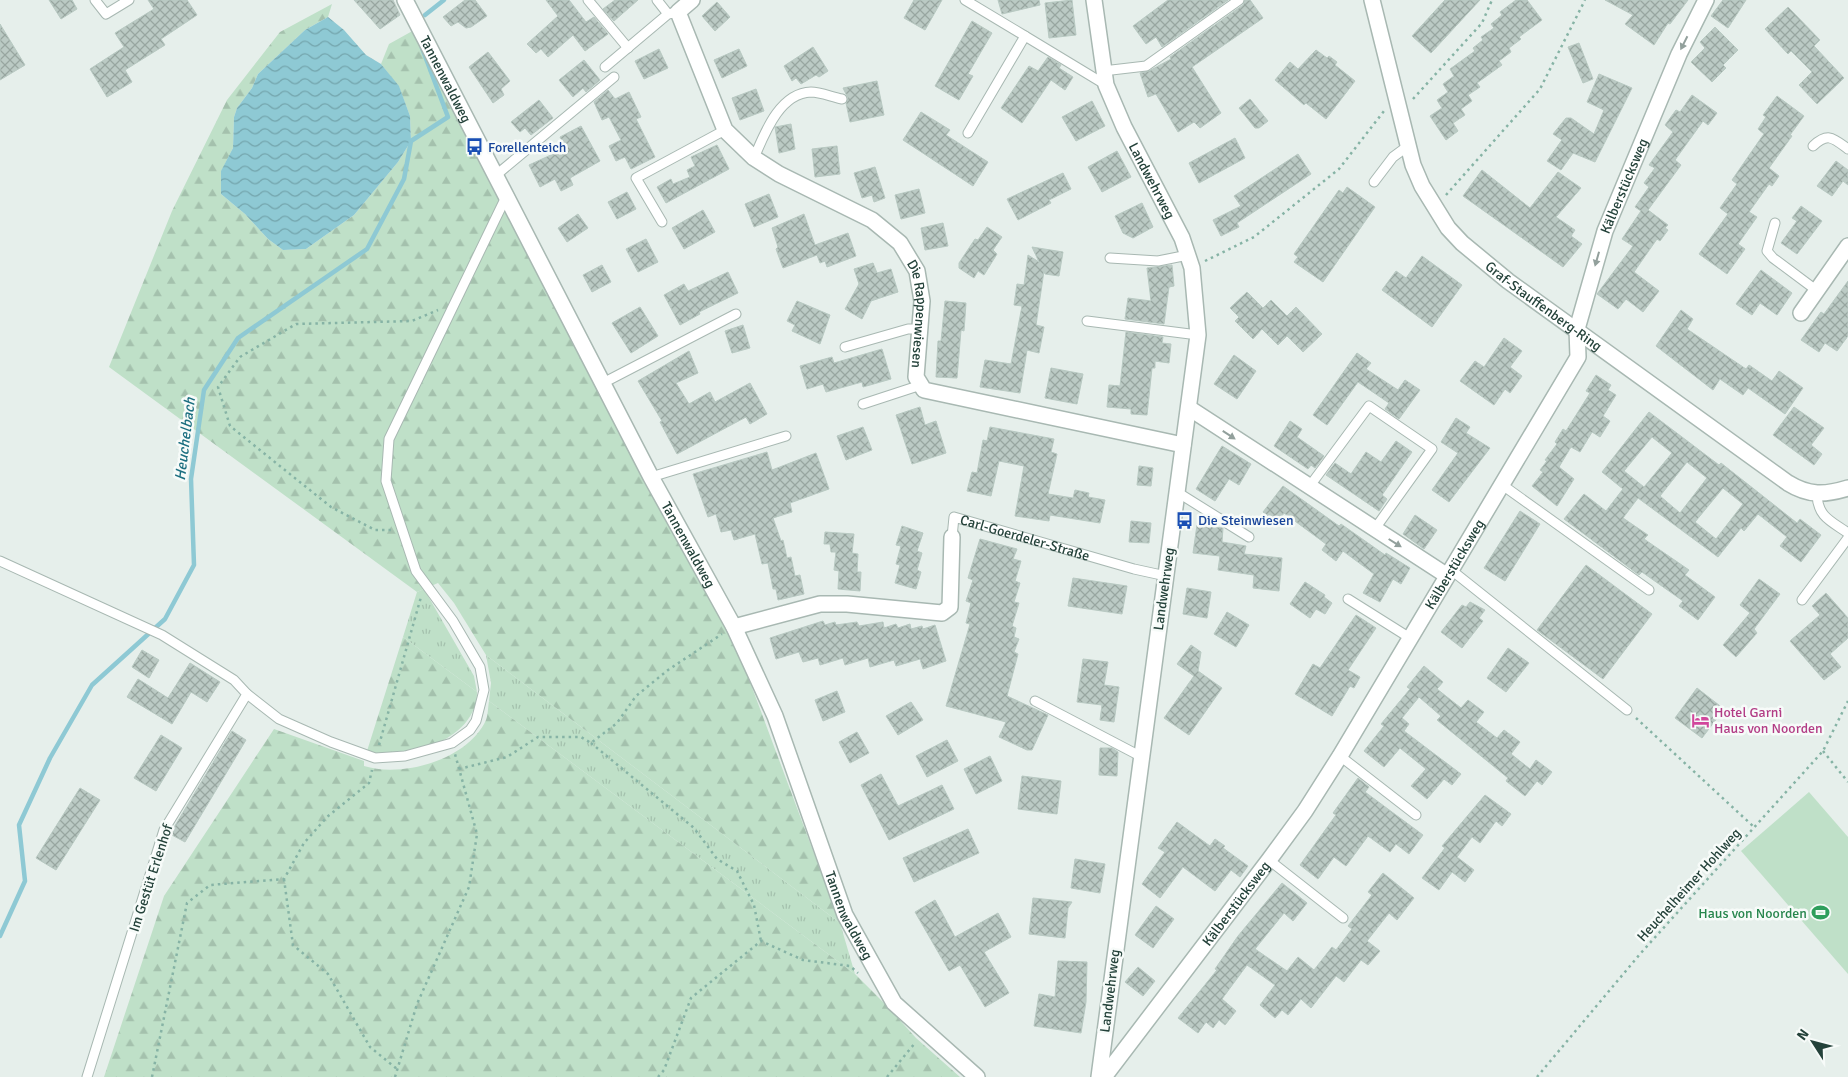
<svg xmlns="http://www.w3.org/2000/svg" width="1848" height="1077" viewBox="0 0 1848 1077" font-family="Signika,sans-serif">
  <defs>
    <pattern id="grass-tufts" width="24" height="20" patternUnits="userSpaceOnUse" patternTransform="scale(1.25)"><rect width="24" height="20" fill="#bfe0c8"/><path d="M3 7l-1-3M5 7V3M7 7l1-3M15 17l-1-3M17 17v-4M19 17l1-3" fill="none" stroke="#a4c1ad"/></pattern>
    <pattern id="forest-firs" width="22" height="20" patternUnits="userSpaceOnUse" patternTransform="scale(1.25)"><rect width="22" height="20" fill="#bfe0c8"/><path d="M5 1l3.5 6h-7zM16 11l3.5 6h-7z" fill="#a4c1ad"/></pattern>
    <pattern id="water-waves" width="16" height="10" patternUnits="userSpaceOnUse" patternTransform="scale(1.25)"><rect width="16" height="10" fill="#8ec9d4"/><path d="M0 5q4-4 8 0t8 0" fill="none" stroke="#74a5ad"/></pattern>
    <pattern id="building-cross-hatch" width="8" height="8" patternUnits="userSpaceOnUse" patternTransform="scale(1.25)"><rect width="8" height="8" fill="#bbcac4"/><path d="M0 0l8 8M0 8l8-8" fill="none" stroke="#98a6a0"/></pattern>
  </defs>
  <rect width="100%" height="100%" fill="#e6efeb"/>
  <path fill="url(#grass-tufts)" d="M424,589L474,676L477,692L403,637L417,592Z
    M486,655L840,923L855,974L489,701L491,683Z"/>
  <path fill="url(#forest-firs)" d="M332,4L328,17L305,30L258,74L252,88L237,108L234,117L233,148L221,172V194L245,214L268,239L283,250L306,249L354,215L398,162L411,141L410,116L399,87L381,64L389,44L416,29L489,171L519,238L735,642L840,923L486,655L454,603L438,583L417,592L109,367L172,211L227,100L280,32Z
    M403,637L477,692C477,733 426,753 390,755C383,755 374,752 367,751Z
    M489,701L855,974L887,1006L916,1038L960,1077H104L164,896L274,729L364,761V766C402,778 468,760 486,720C488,715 488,707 489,701Z"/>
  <path fill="#bfe0c8" d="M1809,792L1848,837V974L1741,851Z"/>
  <path fill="url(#water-waves)" d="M328,17L344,30L366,55L381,64L399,86L410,116L411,141L398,162L354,215L306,249L283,250L268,239L245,214L221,194V171L233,148L234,117L237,108L252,88L258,74L305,30Z"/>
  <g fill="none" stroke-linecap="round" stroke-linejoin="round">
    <path stroke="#8ec9d4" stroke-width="4.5" d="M425,15L444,0
      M0,936L25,881L19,825L50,758L92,685L165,619L194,565L191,479L204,390L238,338L367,249L404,179L411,141L448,117L422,48"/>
  </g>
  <path fill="url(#building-cross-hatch)" stroke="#b8c9c2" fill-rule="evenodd" d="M49,0H72L77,9L61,19Z
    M148,0H187L197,15L161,39L165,45L125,70L132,82L107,97L90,69L124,47L115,33L154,9Z
    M354,0H393L400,15L380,29Z
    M465,0H475L487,16L471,27L466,28L458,22L451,26L443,17Z
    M546,0H569L586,22L594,17L608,34L585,51L573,35L548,57L541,49L536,53L527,44L558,16Z
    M615,0H638L614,21L603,9Z
    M914,0H942L925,30L904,18Z
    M998,0H1039L1040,5L1002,14Z
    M1072,0L1076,35L1049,38L1045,3Z
    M1168,0H1228L1162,47L1156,37L1146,44L1133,26Z
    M1245,0H1250L1263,18L1192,67L1221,113L1200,128L1194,122L1178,132L1156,94L1148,97L1140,73L1149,71L1171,59L1170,57L1243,5Z
    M1445,0H1480L1431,53L1412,36Z
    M1516,0H1527L1542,20L1519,37L1521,39L1509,48L1511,52L1499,61L1502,65L1477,83L1480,87L1468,95L1472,101L1461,109L1465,115L1453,123L1458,131L1446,140L1430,116L1442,108L1437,100L1448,92L1443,84L1454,76L1450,69L1475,51L1473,48L1483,40L1481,37L1494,28L1491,24L1502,15L1500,12Z
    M1605,0H1688L1670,24L1668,23L1654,45L1625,24L1633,15Z
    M1723,0H1746L1728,28L1711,16Z
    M717,2L730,17L715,31L702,16Z
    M1788,7L1820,40L1814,46L1844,78L1817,104L1799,85L1812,72L1791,51L1788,54L1765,29Z
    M972,21L992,33L968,74L973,76L959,100L935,86Z
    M0,24L25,65L0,80Z
    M1715,27L1738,50L1723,65L1726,68L1712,82L1691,62L1705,48L1700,42Z
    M1579,43L1593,79L1583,83L1568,47Z
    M813,47L828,71L819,77L816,75L801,84L796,78L792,81L784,66Z
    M659,49L668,68L644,79L635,61Z
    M739,49L747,66L722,78L714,60Z
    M1316,50L1327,58L1329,56L1337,62L1335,65L1355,81L1326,119L1306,103L1304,105L1275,80L1290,62L1298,69Z
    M488,52L510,81L501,89L504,95L493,103L469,67Z
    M1048,57L1061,65L1059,68L1073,77L1065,90L1051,80L1022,123L1001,108L1029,66L1038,71Z
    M584,60L600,80L586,92L583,88L573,97L559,80Z
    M1599,74L1632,88L1595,162L1573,153L1561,170L1547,161L1562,140L1553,134L1566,118H1571L1594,134L1604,110L1587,102Z
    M877,81L884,115L850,122L846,103L848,98L843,88Z
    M756,89L764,111L740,120L732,98Z
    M608,90L615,99L629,92L641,117L636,119L655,157L631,169L625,157L616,161L609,146L621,140L609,117L602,120L594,102Z
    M1692,95L1717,113L1708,125L1703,121L1675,160L1681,165L1648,210L1668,225L1665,228L1668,230L1660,241L1657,239L1634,272L1659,291L1643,312L1626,299L1618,309L1597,294L1633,246L1622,239L1641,211L1635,207L1649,187L1644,183L1655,168L1649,165L1673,132L1665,125L1676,110L1680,112Z
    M1777,96L1804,116L1790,135L1792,136L1769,168L1779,176L1772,186L1769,184L1749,212L1757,217L1738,244L1745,249L1727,274L1699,254L1728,214L1720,208L1737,184L1732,180L1761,138L1764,134L1758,129L1766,117L1763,115Z
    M1250,99L1268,121L1259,128H1255L1239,108Z
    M539,100L553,118L531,135L525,128L520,132L511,122Z
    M1092,101L1105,126L1076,141L1062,117Z
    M921,112L950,130L946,135L988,162L973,186L903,140Z
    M791,124L795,149L779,153L775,127Z
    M581,126L600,161L570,178L573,185L561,191L555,179L540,187L529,165L566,148L560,137Z
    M1235,138L1245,158L1199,183L1189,163Z
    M717,145L729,169L666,203L657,187L671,179L673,184L690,177L687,170L695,166L691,157Z
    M837,146L840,174L815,177L812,149Z
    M1117,151L1131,177L1102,192L1088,167Z
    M1298,154L1311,174L1237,223L1239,227L1221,236L1213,220L1241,206L1234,196Z
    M1836,161L1848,170V185L1843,181L1832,196L1817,186Z
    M875,167L885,198L874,202L872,195L862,198L854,173Z
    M1482,170L1530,208L1558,172L1581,188L1556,217L1575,230L1571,236L1582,244L1563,267L1463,196Z
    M1063,173L1071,189L1049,200L1051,203L1018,220L1007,199Z
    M1347,187L1375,207L1323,282L1294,262L1298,257L1294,254L1339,190L1343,193Z
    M919,189L925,213L901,219L895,195Z
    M627,192L636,209L617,219L608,202Z
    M769,194L778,217L754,227L745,204Z
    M1142,203L1153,227L1133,238L1123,233L1115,216Z
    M1801,206L1822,221L1797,254L1781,243L1797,221L1792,218Z
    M703,210L715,232L684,249L672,228Z
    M578,214L588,228L567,242L558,228Z
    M804,214L815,245L848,233L856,256L827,267L825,261L820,263L817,255L783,268L776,249L778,247L772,228Z
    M943,223L948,246L925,250L921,228Z
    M987,227L1002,237L993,250L997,254L984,275L978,271L974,278L959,268V263L975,239L978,240Z
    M646,239L658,262L638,272L626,249Z
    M1032,247L1063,252L1059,276L1045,274L1044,271L1036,325L1044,327L1039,353L1027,350L1020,393L980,387L985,360L1011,364L1022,306L1014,305L1017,284L1024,285L1028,255L1039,262Z
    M1422,256L1462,285L1432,327L1382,290L1396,271L1406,278Z
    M873,263L877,273L891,269L898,292L871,301L862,319L845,309L859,284L854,269Z
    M602,265L611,282L592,292L583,275Z
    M1172,265L1174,286L1169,287L1164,324L1125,319L1128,298L1151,301L1147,268Z
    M1761,270L1792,293L1777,315L1760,303L1752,315L1736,304Z
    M728,272L738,293L699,312L700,314L680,325L664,295L684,284L688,291Z
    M1848,281V336L1837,351L1825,343L1819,352L1801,340L1821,312L1824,314Z
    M1247,292L1263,308L1271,300L1287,316L1296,307L1322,334L1303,352L1287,336L1278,345L1262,329L1253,339L1235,321L1239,317L1230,308Z
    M797,301L830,315L820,344L792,331L795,325L787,321Z
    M945,301L966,303L964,331L961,330L957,378L936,377L938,341H941Z
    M640,307L658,336L631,353L612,323Z
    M1681,310L1693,319L1687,329L1746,369L1749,365L1772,381L1779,371L1803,388L1785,414L1748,388L1743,395L1720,379L1713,390L1656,346Z
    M743,325L750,348L732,353L725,331Z
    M1126,332L1163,337L1162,343L1171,344L1169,363L1155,361V368H1152L1147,415L1131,414V409L1107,407L1109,385L1120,386Z
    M1504,338L1522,351L1510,367L1522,376L1510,393L1505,389L1494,405L1460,381L1475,361L1484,367Z
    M882,349L891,379L863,387L862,382L826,392L823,384L807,389L800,366L832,357L834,363Z
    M689,351L698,373L676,383L689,404L710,392L715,402L750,383L767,414L750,424L746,417L677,454L660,422L662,421L638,381Z
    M1357,353L1371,363L1366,369L1398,390L1405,380L1420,390L1399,419L1385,409L1389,403L1358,382L1327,425L1313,415Z
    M1234,355L1256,371L1237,399L1214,384Z
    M1051,368L1083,374L1077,404L1045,398Z
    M1596,375L1611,385L1608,390L1616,395L1603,416L1610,421L1600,437L1592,432L1580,452L1571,447L1559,467L1574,479L1557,506L1532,486L1543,472L1540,470L1547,461L1545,460L1557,444L1555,442L1563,429L1566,431L1590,393L1586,391Z
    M920,407L925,425L936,421L946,453L912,464L896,415Z
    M1794,407L1824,428L1811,445L1822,454L1814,465L1773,435Z
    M1649,412L1719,465L1721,463L1797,523L1800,519L1821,535L1801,562L1780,546L1787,537L1758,514L1744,531L1741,528L1718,557L1638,498L1623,518L1648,535L1644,539L1689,570L1685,575L1715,597L1698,620L1679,606L1683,601L1642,572L1639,575L1564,519L1584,494L1606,511L1623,489L1602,472ZM1652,437L1672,453L1644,487L1624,471ZM1687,462L1707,478L1680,513L1660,496ZM1723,488L1743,504L1716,539L1695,522Z
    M1456,418L1470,427L1466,433L1490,448L1449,502L1432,490L1458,453L1441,442Z
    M1290,421L1302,429L1297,437L1324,456L1315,468L1311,465L1308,469L1274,446Z
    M863,427L872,450L846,460L837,436Z
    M990,427L1054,439L1051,452L1057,454L1048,494L1073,498L1075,490L1089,493L1088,497L1105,500L1100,523L1050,515L1049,521L1015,516L1024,466L999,461L991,496L967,491L972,472L977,473L983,440L987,441Z
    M1396,441L1412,452L1382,495L1387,499L1379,511L1326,475L1335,463L1351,474L1366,452L1381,462Z
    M1222,446L1251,464L1239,485L1229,479L1215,501L1196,489Z
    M767,452L772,470L816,453L829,489L790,503L792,512L773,518L781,541L783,540L787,558L791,557L795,576L800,575L804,594L778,600L776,589H773L768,563L762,564L755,534L734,540L731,530L721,532L716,514L708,517L693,474Z
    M1139,466L1153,468L1151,486L1137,485Z
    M1283,486L1339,526L1341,524L1385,555L1386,553L1410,568L1401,584L1393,579L1380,602L1363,593L1374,574L1343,551L1336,561L1322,550L1326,544L1284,513L1277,523L1263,512Z
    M1520,511L1540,524L1505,581L1484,568Z
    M1415,515L1437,530L1424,549L1403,534Z
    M1131,521L1151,523L1149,543L1129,542Z
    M1197,525L1223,528L1222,542L1246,546L1244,554L1282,558L1279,591L1253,588L1254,575L1218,570L1220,556L1193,553Z
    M902,526L923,533L917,551L922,553L917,570L921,572L916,589L895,583L900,565L896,564L901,546L896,545Z
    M825,532L854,534L852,553L858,554L857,572H861L860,591L838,589L839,571L834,570L836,552H831L830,544H824Z
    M980,539L1017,549L1013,559L1021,561L1015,581L1020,583L1014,602L1019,603L1012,626L1016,628L1014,637L1019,639L1014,652L1018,654L1007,696L1048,715L1032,750H1027L999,737L1006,722L946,706L970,624L966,623L971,603L966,601L973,580L968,578Z
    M1586,565L1652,614L1603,679L1537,630Z
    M1073,578L1127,586L1122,614L1068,606Z
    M1759,579L1780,594L1754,629L1757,633L1736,657L1723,645L1750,613L1740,605Z
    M1305,582L1325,595L1324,597L1332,603L1325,614L1316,609L1310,618L1290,604Z
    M1187,588L1211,592L1207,618L1183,614Z
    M1826,593L1848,618V638L1830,654L1841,667L1824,680L1790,641L1820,615L1812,606Z
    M1470,602L1485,610L1479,618L1483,621L1462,648L1441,632L1462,605L1466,607Z
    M1227,612L1249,625L1236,647L1214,634Z
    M1356,615L1376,628L1348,670L1360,677L1354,688L1350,686L1332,716L1295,694L1313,664L1320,668Z
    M823,621L825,625L835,622L836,625L857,622L859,626L883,622L884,628L896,624L898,628L910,624L911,629L922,626L923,629L935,625L946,661L923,669L920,659L896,666L894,660L870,667L868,658L845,665L843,658L820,665L818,658L803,662L799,652L776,659L770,638Z
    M1191,645L1201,652L1198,671L1222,688L1189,735L1164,718L1194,676L1177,664Z
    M1508,648L1529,663L1506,692L1487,678Z
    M142,650L159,660L149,678L132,667Z
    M1083,659L1108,662L1104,685L1119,687L1114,722L1100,720L1102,705L1077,702Z
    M190,663L220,682L207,702L191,692L172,724L127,697L138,679L168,698Z
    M1424,666L1443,682L1437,689L1461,708L1468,700L1484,712L1476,722L1497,738L1504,730L1520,742L1511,754L1530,769L1536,760L1552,772L1542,785L1537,781L1525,796L1506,781L1508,778L1437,720L1441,716L1419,697L1402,718L1409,724L1404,731L1461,774L1452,785L1444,779L1427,799L1411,786L1426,769L1400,748L1384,767L1364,751L1384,726L1381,724L1410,689L1407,687Z
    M1697,688L1724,709L1702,738L1675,718Z
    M837,691L845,712L823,721L815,700Z
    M911,702L923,720L898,735L886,716Z
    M232,731L246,740L185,842L170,834Z
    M857,732L869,753L850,763L839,742Z
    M161,735L182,748L156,791L134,778Z
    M947,740L958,761L927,777L916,756Z
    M1100,748H1112L1118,752L1117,776L1099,775Z
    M990,756L1002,781L976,794L964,769Z
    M881,774L898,806L942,785L954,809L889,840L861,785Z
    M1022,776L1061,781L1057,814L1018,809Z
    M1358,778L1369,787L1365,792L1423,835L1409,854L1396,844L1390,852L1368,836L1346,866L1334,857L1318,879L1300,865L1336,815L1333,813Z
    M80,788L100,800L56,870L36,858Z
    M1485,795L1511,814L1502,826L1496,821L1480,843L1472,837L1457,857L1474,870L1465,882L1452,872L1439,890L1422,878L1445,848L1442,846Z
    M1177,822L1210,846L1215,839L1225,846L1223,848L1248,866L1240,877L1231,870L1215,891L1183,867L1160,898L1142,884L1165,852L1158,848Z
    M968,829L979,853L914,882L903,858Z
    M1075,859L1105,864L1100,893L1071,888Z
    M1383,873L1414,898L1397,920L1389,913L1367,941L1380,951L1368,965L1361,960L1344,982L1336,976L1311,1008L1301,999L1288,1015L1282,1010L1275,1018L1260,1005L1275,985L1247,965L1222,999L1236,1011L1225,1025L1219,1020L1213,1028L1206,1022L1198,1033L1178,1018L1217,970L1215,969L1238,936L1282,883L1307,903L1293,921L1284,913L1255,949L1287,971L1298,957L1314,970L1332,947L1336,950L1352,929L1348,926L1372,895L1368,892Z
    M1033,898L1072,902L1068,908L1065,938L1029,934Z
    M935,900L955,937L998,913L1011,937L984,952L1009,993L985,1007L960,965L949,971L915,912Z
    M1156,906L1174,919L1153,948L1135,935Z
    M1058,961L1087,962L1086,1002L1081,1033L1034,1026L1039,994L1055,997Z
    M1138,967L1155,981L1143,996L1125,982Z"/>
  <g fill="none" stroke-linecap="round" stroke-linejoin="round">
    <defs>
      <g id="lane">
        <path d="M95,0L106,14L129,0"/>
        <path d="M588,0L628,48"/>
        <path d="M657,0L668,14"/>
        <path d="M965,0L1025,36"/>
        <path d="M605,67L668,14L678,12"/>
        <path d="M1103,71L1146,66L1239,0"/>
        <path d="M968,133L1025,36L1106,85"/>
        <path d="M1813,146C1828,132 1833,138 1848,149"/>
        <path d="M754,158C764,135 779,93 811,92C820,92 832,97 842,99"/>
        <path d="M495,176L614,77"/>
        <path d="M1374,182L1393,157L1408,146"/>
        <path d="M662,222L636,178L725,130"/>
        <path d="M1775,223L1767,251L1773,258L1816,290"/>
        <path d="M1110,258L1158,261L1188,255"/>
        <path d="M1087,321L1198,335"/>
        <path d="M845,347L908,329H920"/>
        <path d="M603,383L736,314"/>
        <path d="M863,404L921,385"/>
        <path d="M651,477L786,436"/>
        <path d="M1501,484L1649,590"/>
        <path d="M1309,487L1369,406L1432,449L1374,530"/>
        <path d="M1177,492L1249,537"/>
        <path d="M1817,495C1818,517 1831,521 1848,533"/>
        <path id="s1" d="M952,537L954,517L1134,569L1166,576"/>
        <path d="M0,561L162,635L234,680L247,694L164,830L87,1077"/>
        <path d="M1450,569L1627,710"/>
        <path d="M1348,599L1410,638"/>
        <path d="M1802,600L1848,538"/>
        <path d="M247,694L279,719L331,742L375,758L405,756L452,743L470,730L476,721L484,690L480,667L453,621L416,571L386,481L389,439L506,197"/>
        <path d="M1035,701L1140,756"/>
        <path d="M1340,756L1416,815"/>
        <path d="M1269,860L1343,918"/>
      </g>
      <g id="street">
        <path id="s2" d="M405,0L651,477L734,627L775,716L845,915L894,1003L977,1077"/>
        <path id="s3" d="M692,0L678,12L725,130L754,158L779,174L872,220L900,243L917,271L922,301L916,377L924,390L1183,445"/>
        <path id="s4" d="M1094,0L1106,85L1124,127L1182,238L1192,268L1198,335L1099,1077"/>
        <path id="s5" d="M1372,0L1413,165L1422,186L1448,228L1462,243L1508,281L1788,483C1809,496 1825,495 1848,488"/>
        <path d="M1801,313L1848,246"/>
        <path d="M1189,408L1446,575"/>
        <path d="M734,627L820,604H847L942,613L950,607L952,537"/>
        <path id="s6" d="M1104,1077L1269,860L1305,811L1340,756L1578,357L1577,329L1605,231L1679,54L1706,0"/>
      </g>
    </defs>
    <use href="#lane" stroke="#a8b8b2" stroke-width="11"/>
    <use href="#street" stroke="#a8b8b2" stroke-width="18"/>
    <path stroke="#86b3a5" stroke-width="2.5" stroke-dasharray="2.5 4" stroke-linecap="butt" d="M1413,99L1482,23L1492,0
      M1446,195L1540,89L1585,0
      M1205,261L1254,237L1339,169L1384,111
      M391,530H375L331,507L230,426L218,387L240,357L296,324L412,321L438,310
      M1636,718L1754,827
      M591,743L694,828L717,859L737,871L754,905L761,941
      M379,745L421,597
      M1823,751L1848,782
      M459,769L507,757L538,737H581L591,743L617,723L636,696L668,670L722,634
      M284,879L293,945L328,974L370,1047L397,1069
      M152,1077L187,903L210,885L284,879L304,843L327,817L369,783L372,770
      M395,1077L417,1004L469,887L477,834L455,754
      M658,1077L664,1070L691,998L761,941L803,960L850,966L858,973
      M887,1077L915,1043
      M1537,1077L1640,954L1823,751L1848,701"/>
    <use href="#lane" stroke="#fff" stroke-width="9"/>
    <use href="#street" stroke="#fff" stroke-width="15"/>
  </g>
  <defs><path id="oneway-solid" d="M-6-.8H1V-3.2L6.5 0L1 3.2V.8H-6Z" transform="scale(1.25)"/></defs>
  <g fill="#92a09c">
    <use href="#oneway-solid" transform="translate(1684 43) rotate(117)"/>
    <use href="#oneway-solid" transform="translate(1597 259) rotate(106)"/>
    <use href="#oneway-solid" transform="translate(1229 435) rotate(33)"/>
    <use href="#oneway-solid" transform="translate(1395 543) rotate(32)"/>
  </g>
  <defs>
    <symbol id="bus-bare" viewBox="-9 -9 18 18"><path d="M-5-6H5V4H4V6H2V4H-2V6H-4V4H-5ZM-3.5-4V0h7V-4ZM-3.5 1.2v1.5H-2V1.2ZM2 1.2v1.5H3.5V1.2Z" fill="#1a4fb4" stroke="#f7fbf9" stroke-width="2.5" paint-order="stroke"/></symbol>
    <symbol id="hotel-bare" viewBox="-9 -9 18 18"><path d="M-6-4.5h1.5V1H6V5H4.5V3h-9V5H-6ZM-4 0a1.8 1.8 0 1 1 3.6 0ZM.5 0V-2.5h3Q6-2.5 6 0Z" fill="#d1479c" stroke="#f7fbf9" stroke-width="2.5" paint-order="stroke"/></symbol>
    <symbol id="stadium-bare" viewBox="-9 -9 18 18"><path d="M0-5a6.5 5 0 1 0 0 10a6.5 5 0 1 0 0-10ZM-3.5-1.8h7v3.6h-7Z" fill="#2e9e5b" stroke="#f7fbf9" stroke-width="2.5" paint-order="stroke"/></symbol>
  </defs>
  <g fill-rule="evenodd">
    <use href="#bus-bare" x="462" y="134" width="25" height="25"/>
    <use href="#bus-bare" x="1172" y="508" width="25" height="25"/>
    <use href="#hotel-bare" x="1688" y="708" width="25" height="25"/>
    <use href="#stadium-bare" x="1808" y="900" width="25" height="25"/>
  </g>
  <g text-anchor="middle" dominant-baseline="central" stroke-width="5" stroke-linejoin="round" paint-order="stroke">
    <g font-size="14" fill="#24423a" stroke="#f7fbf9">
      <text stroke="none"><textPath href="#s2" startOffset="89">Tannenwaldweg</textPath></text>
      <text stroke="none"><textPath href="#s4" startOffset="192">Landwehrweg</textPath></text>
      <text stroke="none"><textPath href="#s6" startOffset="1042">Kälberstücksweg</textPath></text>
      <text stroke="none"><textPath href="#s5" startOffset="366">Graf-Stauffenberg-Ring</textPath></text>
      <text stroke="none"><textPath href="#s3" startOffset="431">Die Rappenwiesen</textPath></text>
      <text stroke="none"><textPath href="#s1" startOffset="94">Carl-Goerdeler-Straße</textPath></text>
      <text stroke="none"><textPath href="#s2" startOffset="614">Tannenwaldweg</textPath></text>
      <text stroke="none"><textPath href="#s6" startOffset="622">Kälberstücksweg</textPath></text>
      <text transform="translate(1164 589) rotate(-82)">Landwehrweg</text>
      <text transform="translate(151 878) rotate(-72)">Im Gestüt Erlenhof</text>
      <text transform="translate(1689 885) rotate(-48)">Heuchelheimer Hohlweg</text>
      <text stroke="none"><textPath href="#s6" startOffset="218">Kälberstücksweg</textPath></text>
      <text stroke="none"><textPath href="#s2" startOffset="1019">Tannenwaldweg</textPath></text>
      <text transform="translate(1110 991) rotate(-83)">Landwehrweg</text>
    </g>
    <g font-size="14" fill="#164399" stroke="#f7fbf9" text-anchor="start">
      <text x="488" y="147">Forellenteich</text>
      <text x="1198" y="520">Die Steinwiesen</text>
    </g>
    <g font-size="14" fill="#b23c85" stroke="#f7fbf9" text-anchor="start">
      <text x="1714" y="712">Hotel Garni<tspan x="1714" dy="16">Haus von Noorden</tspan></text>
    </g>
    <g font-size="14" fill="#27864d" stroke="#f7fbf9" text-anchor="end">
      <text x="1807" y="913">Haus von Noorden</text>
    </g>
    <g font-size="15" font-style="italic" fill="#1c6f80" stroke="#f7fbf9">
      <text transform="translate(185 439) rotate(-83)">Heuchelbach</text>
    </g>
  </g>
  <g transform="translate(1813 1042) rotate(306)" stroke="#f7fbf9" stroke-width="4" paint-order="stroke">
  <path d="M0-4L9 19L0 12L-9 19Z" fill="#24423a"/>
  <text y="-8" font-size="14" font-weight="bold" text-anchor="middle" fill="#24423a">N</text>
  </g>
</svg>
